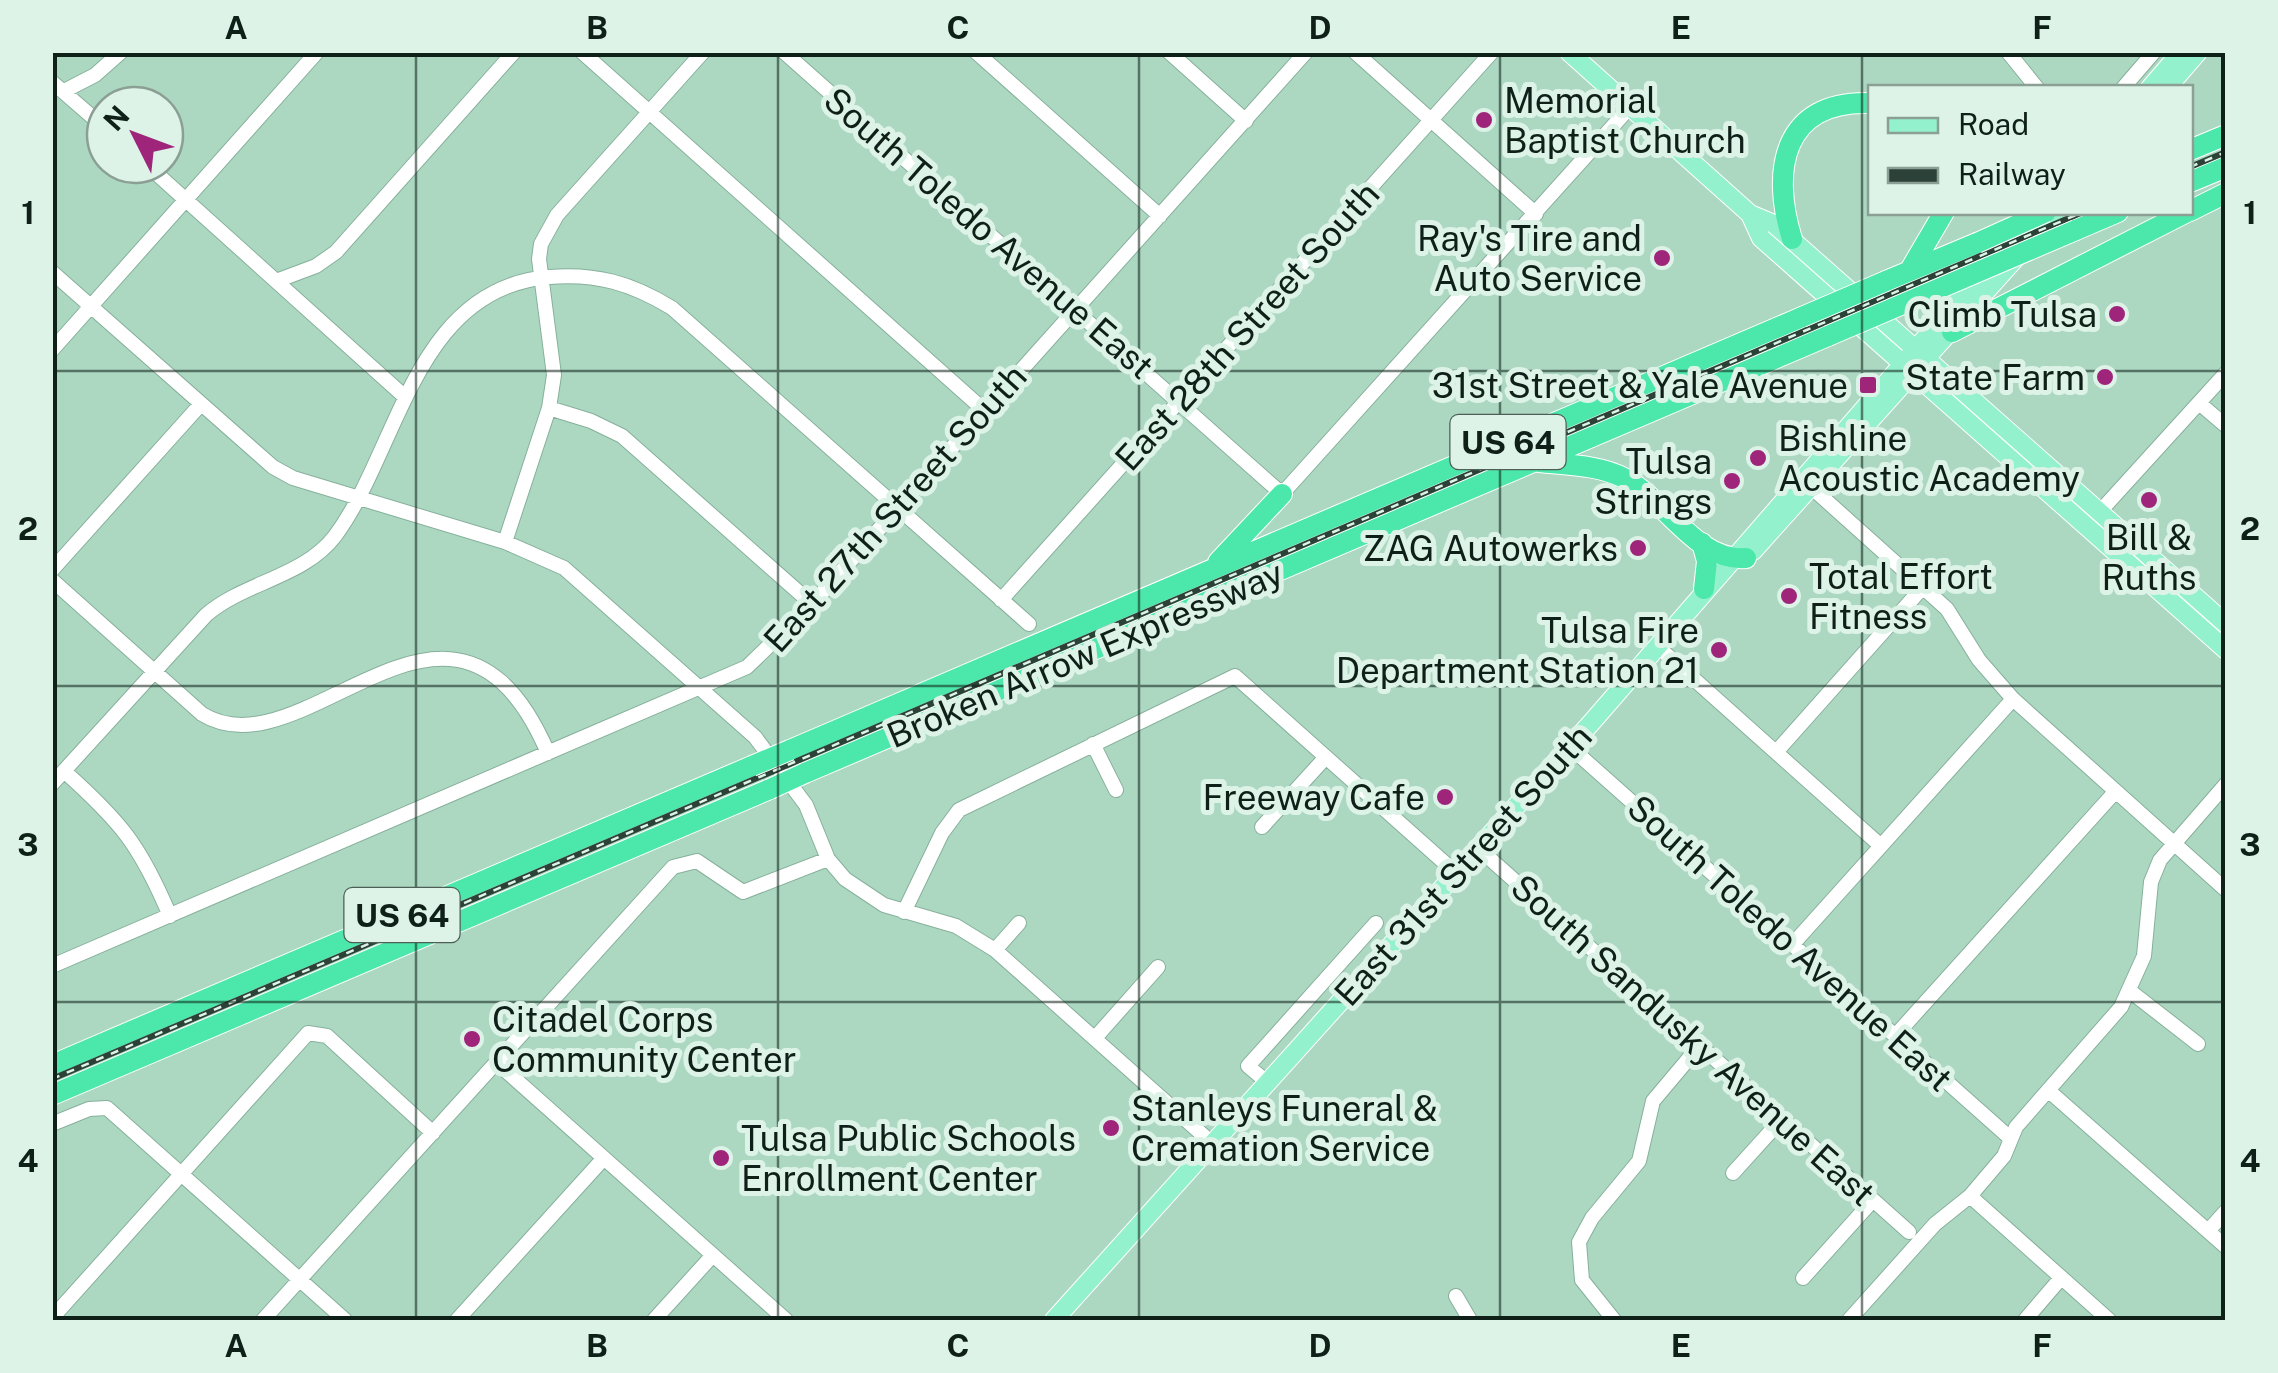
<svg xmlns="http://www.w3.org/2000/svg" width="2278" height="1373" viewBox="0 0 2278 1373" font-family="'Public Sans',sans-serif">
  <rect width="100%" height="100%" fill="#acd8c2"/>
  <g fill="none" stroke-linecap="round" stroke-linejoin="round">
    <defs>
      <path id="minor" d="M582,52L985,411
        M784,52L1282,494L1630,107
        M976,52L1160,216
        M1169,52L1246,121
        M1355,52L1536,214
        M2008,52L2037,88
        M52,82L105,128
        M2123,88L2154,52
        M64,91L95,75L121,52
        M147,165L405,397
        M52,272L273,467L293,478L505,542L564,568L755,737L806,805L828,859L845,879L884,905L956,926L995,950L1213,1144
        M276,281L316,266L336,252L514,52
        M52,350L317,52
        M2199,403L2226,426
        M549,408L591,421L622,436L812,604
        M1811,487L1947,609L1979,660L2013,699L2226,890
        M2095,517L2226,373
        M505,542L549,408L554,375L539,259L541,244L557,215L703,52
        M52,570L201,404
        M52,580L202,714C305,778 453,532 548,753
        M1001,600L1492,52
        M1658,647L1881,846
        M1093,744L1116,790
        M1570,747L2010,1138
        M1777,751L1923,587
        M64,771C121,822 140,845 170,916
        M52,784L206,615C244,582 304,577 335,536C399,450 414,288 549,277C596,273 631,283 672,308L1029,624
        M1262,827L1326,757
        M1478,848C1622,976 1766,1104 1909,1232
        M904,912L942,833L959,810L1235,676L1456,873
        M1792,945L2013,699
        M995,950L1019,923
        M52,966L747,667L812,604L1306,52
        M2130,991L2198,1044
        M1895,1036L2115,792
        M1095,1038L1158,967
        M496,1062L786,1320
        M1268,1083L1248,1066L1376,923
        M2049,1091L2226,1247
        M52,1124L89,1109L107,1108L345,1320
        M1733,1173L1780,1121
        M1970,1196L2109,1320
        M2208,1231L2226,1211
        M1803,1278L1873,1200
        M1456,1296L1470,1320
        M52,1318L308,1033L327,1036L433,1133
        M263,1320L673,867L697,861L743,892L828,859
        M457,1320L604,1158
        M654,1320L713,1255
        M1614,1320L1582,1280L1579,1242L1592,1218L1639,1161L1653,1101L1701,1044
        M1849,1320L1935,1224L1970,1196L2004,1156L2016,1127L2121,1007L2144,956L2151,882L2160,860L2226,784
        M2025,1320L2061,1278"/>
      <path id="major" d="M1569,52L1750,214L1774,224L2226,624
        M2150,88L2181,52
        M2167,88L2198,52
        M1750,214L1761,238L2226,650
        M1753,551L2057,212
        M1054,1320L1591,723L2028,220"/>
      <path id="highway" d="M2190,150L2226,135
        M2190,182L2226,167
        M2190,211L2226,193
        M2076,230L2118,212
        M1792,239C1771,171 1782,100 1870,103
        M1910,270L1944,212
        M1886,281L1977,243
        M1952,332L2187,212
        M1539,462C1568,465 1599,465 1624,478C1666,500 1696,562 1746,558
        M1702,543L1707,561L1704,589
        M1218,562L1282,494
        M790,750L1802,317
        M805,773L1828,336
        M52,1065L752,766
        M52,1095L770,789"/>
    </defs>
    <use href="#minor" stroke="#86b09b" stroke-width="16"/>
    <use href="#major" stroke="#fff" stroke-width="20"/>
    <use href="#highway" stroke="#fff" stroke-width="22"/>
    <use href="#minor" stroke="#fff" stroke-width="14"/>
    <use href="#major" stroke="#94f1cd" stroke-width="18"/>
    <use href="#highway" stroke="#4ce8ab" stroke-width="20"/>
    <defs>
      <path id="rail" d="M2190,167L2226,152
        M52,1079L2083,212"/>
    </defs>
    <use href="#rail" stroke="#2c4238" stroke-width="6"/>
    <use href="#rail" stroke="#ddf3e8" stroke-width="2.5" stroke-dasharray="8" stroke-linecap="butt"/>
    <defs>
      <path id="highway-bridge" d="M1977,243L2046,212
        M1802,317L1886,281
        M1828,336L2076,230
        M752,766L790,750
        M770,789L805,773"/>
    </defs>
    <use href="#highway-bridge" stroke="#fff" stroke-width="22" stroke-linecap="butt"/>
    <use href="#highway-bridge" stroke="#4ce8ab" stroke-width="20"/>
  </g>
  <path fill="none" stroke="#0f2018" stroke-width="2.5" stroke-opacity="0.55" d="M416,52V1320M778,52V1320M1139,52V1320M1500,52V1320M1862,52V1320M52,371H2226M52,686H2226M52,1002H2226"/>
  <g fill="#9f257b" stroke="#ddf3e8" stroke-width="4">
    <circle cx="1484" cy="120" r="10"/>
    <circle cx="1662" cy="258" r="10"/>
    <circle cx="2117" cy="314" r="10"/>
    <circle cx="2105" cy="377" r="10"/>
    <rect x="1858" y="375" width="20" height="20" rx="5"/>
    <circle cx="1758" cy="458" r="10"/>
    <circle cx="1732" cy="481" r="10"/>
    <circle cx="2149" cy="500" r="10"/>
    <circle cx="1638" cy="548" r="10"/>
    <circle cx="1789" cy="596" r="10"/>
    <circle cx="1719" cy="650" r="10"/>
    <circle cx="1445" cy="797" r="10"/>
    <circle cx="472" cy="1039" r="10"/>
    <circle cx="1111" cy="1128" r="10"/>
    <circle cx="721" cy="1158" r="10"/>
  </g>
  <g text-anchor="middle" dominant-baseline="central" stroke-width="10" stroke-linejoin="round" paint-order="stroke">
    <g fill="#ddf3e8" stroke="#4d5f56" stroke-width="2.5">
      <rect x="1450.5" y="415" width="115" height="54" rx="8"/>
      <rect x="344.5" y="888" width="115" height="54" rx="8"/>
    </g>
    <g font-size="32" font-weight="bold" fill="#0f2018">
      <text x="1508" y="442">US 64</text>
      <text x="402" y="915">US 64</text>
    </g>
    <g font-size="35" fill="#0f2018" stroke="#ddf3e8" text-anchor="end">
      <text x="1504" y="100" text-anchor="start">Memorial<tspan x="1504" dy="40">Baptist Church</tspan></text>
      <text x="1642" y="238">Ray's Tire and<tspan x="1642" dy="40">Auto Service</tspan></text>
      <text x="2097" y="314">Climb Tulsa</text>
      <text x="2085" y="377">State Farm</text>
      <text x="1848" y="385">31st Street &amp; Yale Avenue</text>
      <text x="1778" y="438" text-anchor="start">Bishline<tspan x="1778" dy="40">Acoustic Academy</tspan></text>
      <text x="1712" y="461">Tulsa<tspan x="1712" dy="40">Strings</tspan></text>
      <text x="2149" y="537" text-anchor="middle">Bill &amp;<tspan x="2149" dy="40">Ruths</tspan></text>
      <text x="1618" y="548">ZAG Autowerks</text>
      <text x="1809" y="576" text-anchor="start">Total Effort<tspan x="1809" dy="40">Fitness</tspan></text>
      <text x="1699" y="630">Tulsa Fire<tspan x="1699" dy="40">Department Station 21</tspan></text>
      <text x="1425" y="797">Freeway Cafe</text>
      <text x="492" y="1019" text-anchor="start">Citadel Corps<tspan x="492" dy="40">Community Center</tspan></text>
      <text x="1131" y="1108" text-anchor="start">Stanleys Funeral &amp;<tspan x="1131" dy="40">Cremation Service</tspan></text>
      <text x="741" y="1138" text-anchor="start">Tulsa Public Schools<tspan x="741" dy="40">Enrollment Center</tspan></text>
    </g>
    <g font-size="35" fill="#0f2018" stroke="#ddf3e8">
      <text transform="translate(989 233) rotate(41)">South Toledo Avenue East</text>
      <text transform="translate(1247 326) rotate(-48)">East 28th Street South</text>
      <text transform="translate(895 508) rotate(-48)">East 27th Street South</text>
      <text transform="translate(1085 654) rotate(-23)">Broken Arrow Expressway</text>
      <text transform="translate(1463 865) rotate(-48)">East 31st Street South</text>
      <text transform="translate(1790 943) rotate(42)">South Toledo Avenue East</text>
      <text transform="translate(1693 1040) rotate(42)">South Sandusky Avenue East</text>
    </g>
  </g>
  <rect width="2278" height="1373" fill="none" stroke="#ddf3e8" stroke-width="110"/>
  <rect x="1868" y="85" width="325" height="130" fill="#ddf3e8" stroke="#8b9f95" stroke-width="2.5"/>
  <rect x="1888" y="118" width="50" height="15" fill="#94f1cd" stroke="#8b9f95" stroke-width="2.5"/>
  <text x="1958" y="135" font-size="30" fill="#0f2018">Road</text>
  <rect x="1888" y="168" width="50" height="15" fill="#2c4238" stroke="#8b9f95" stroke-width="2.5"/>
  <text x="1958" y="185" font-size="30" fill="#0f2018">Railway</text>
  <g transform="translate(135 135) rotate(312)"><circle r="48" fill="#ddf3e8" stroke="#8b9f95" stroke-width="2.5"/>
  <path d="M0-8L18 38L0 25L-18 38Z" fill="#9f257b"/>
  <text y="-15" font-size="28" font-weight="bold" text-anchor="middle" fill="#0f2018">N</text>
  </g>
  <rect x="55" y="55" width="2168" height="1263" fill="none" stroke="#0f2018" stroke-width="4"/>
  <g font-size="32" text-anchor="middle" font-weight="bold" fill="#0f2018">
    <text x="236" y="39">A</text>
    <text x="597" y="39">B</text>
    <text x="958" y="39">C</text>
    <text x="1320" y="39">D</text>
    <text x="1681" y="39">E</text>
    <text x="2042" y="39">F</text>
    <text x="28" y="224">1</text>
    <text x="2250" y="224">1</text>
    <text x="28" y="540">2</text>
    <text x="2250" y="540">2</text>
    <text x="28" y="856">3</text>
    <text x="2250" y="856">3</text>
    <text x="28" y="1172">4</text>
    <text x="2250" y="1172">4</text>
    <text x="236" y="1357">A</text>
    <text x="597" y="1357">B</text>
    <text x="958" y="1357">C</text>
    <text x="1320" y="1357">D</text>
    <text x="1681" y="1357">E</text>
    <text x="2042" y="1357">F</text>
  </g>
</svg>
